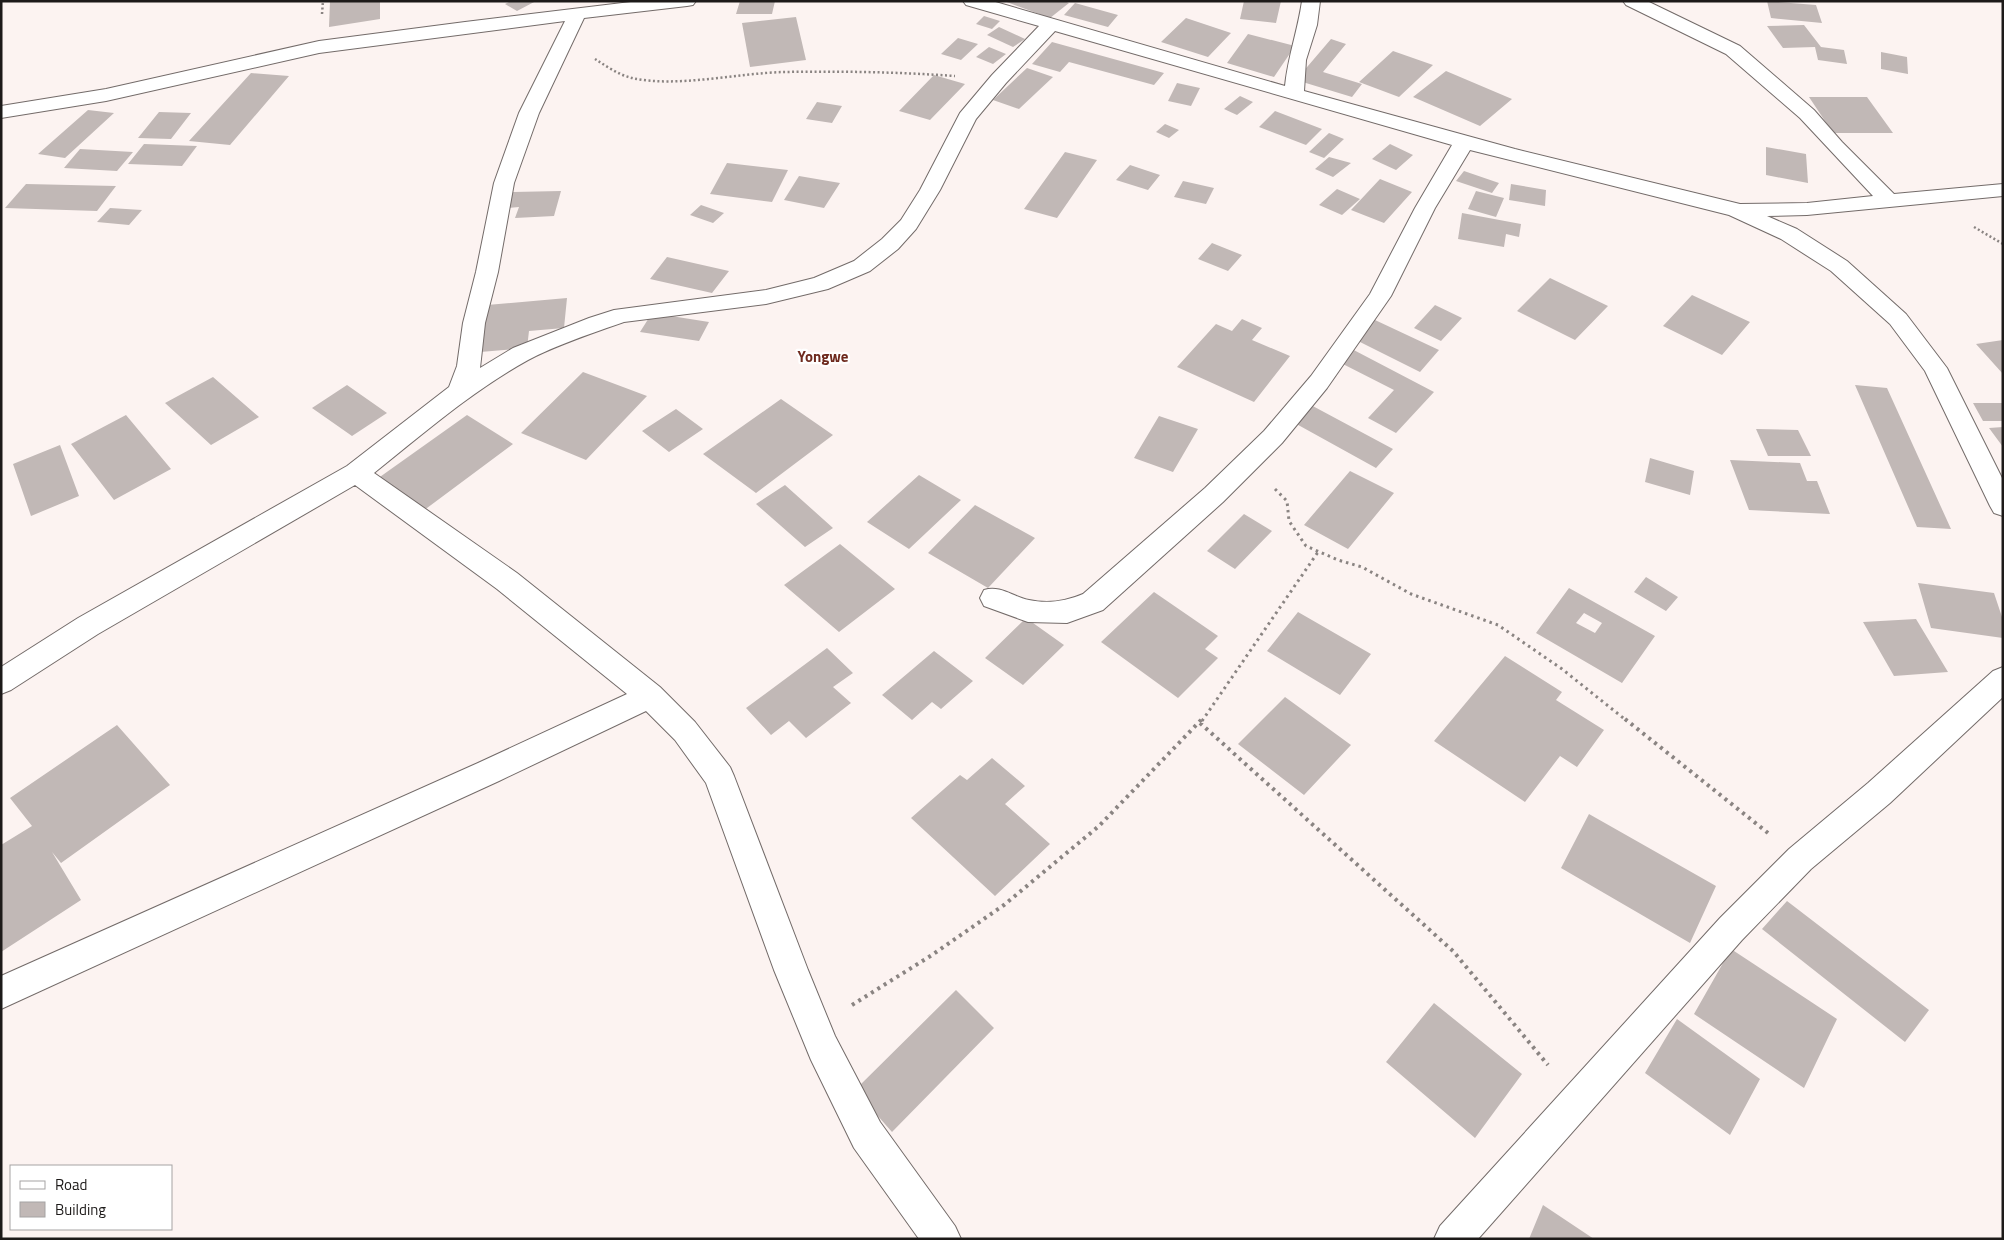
<svg xmlns="http://www.w3.org/2000/svg" width="2004" height="1240" viewBox="0 0 2004 1240" font-family="'Titillium Web',sans-serif">
  <rect width="100%" height="100%" fill="#fcf3f1"/>
  <path fill="#c1b8b6" fill-rule="evenodd" d="M330,1H380V19L329,27Z
    M511,1H536L517,11L505,4Z
    M740,1H775L772,14H736Z
    M1004,1H1064L1069,3L1050,18Z
    M1244,1H1281L1276,23L1240,19Z
    M1767,1L1816,5L1822,23L1771,18Z
    M1075,3L1118,15L1108,27L1064,15Z
    M984,16L1000,21L992,29L976,24Z
    M796,17L806,60L750,67L742,23Z
    M1186,18L1231,33L1208,57L1161,42Z
    M1804,25L1821,47L1844,50L1847,64L1818,60L1815,47L1783,48L1767,26Z
    M999,27L1025,39L1013,47L987,35Z
    M1248,34L1295,46L1274,77L1227,63Z
    M958,38L978,44L961,60L941,54Z
    M1331,39L1346,44L1323,72L1362,84L1352,97L1296,80Z
    M1052,42L1164,73L1154,85L1069,62L1060,72L1032,64Z
    M989,47L1006,54L993,64L976,57Z
    M1393,51L1433,65L1399,97L1359,82Z
    M1881,52L1907,57L1908,74L1881,69Z
    M1027,68L1053,77L1019,109L993,100Z
    M1446,71L1512,99L1480,126L1413,97Z
    M251,73L289,76L230,145L189,141Z
    M934,75L965,84L930,120L899,111Z
    M1177,83L1200,88L1191,106L1168,101Z
    M1240,96L1253,102L1237,115L1224,109Z
    M1809,97H1867L1893,133H1833Z
    M817,102L842,106L832,123L806,119Z
    M88,110L114,113L65,158L38,154Z
    M1275,111L1322,129L1306,145L1259,127Z
    M159,112L191,113L171,139L138,138Z
    M1165,124L1179,130L1169,138L1156,132Z
    M1329,133L1344,139L1324,158L1309,152Z
    M144,144L197,146L182,166L128,164Z
    M1390,144L1413,155L1396,170L1372,159Z
    M1766,147L1806,154L1808,183L1766,175Z
    M80,149L133,152L117,171L64,168Z
    M1065,152L1097,160L1057,218L1024,209Z
    M1329,157L1351,163L1333,177L1315,169Z
    M727,163L788,170L772,202L710,194Z
    M1130,165L1160,175L1148,190L1116,180Z
    M1464,171L1499,183L1492,193L1456,181Z
    M799,176L840,183L824,208L784,200Z
    M1380,179L1412,192L1384,223L1351,210Z
    M1183,181L1214,188L1206,204L1174,197Z
    M26,184L116,186L97,211L5,208Z
    M1511,184L1546,190L1545,206L1509,200Z
    M1337,189L1360,199L1342,215L1319,205Z
    M561,191L554,216L515,218L519,207L508,208L513,192Z
    M1476,191L1504,198L1496,217L1468,209Z
    M701,205L724,213L713,223L690,215Z
    M110,208L142,210L129,225L97,222Z
    M1462,213L1521,224L1519,237L1506,234L1504,247L1458,239Z
    M1212,243L1242,255L1228,271L1198,259Z
    M667,257L729,271L712,293L650,279Z
    M1550,278L1608,306L1575,340L1517,311Z
    M1692,295L1750,322L1722,355L1663,326Z
    M567,298L564,328L529,331L527,348L480,352L487,305Z
    M1435,305L1462,318L1441,341L1414,328Z
    M652,313L709,322L699,341L640,332Z
    M1242,319L1262,328L1252,340L1290,356L1254,402L1177,367L1216,324L1232,331Z
    M1375,320L1439,350L1420,372L1356,340Z
    M2003,340V374L1976,344Z
    M1348,347L1434,392L1396,433L1368,418L1394,390L1335,360Z
    M583,372L647,396L586,460L521,433Z
    M213,377L259,417L211,445L165,403Z
    M347,385L387,413L352,436L312,408Z
    M1855,385L1887,388L1951,529L1917,527Z
    M781,399L833,435L756,493L703,454Z
    M1973,403H2003V421H1983Z
    M1309,404L1393,449L1376,468L1291,421Z
    M676,409L703,429L669,452L642,431Z
    M126,415L171,469L114,500L71,444Z
    M467,415L513,444L423,511L377,479Z
    M1159,416L1198,429L1173,472L1134,458Z
    M2003,427V447L1989,428Z
    M1756,429L1798,430L1811,456H1768Z
    M60,445L79,496L31,516L13,464Z
    M1650,458L1694,471L1690,495L1645,482Z
    M1730,460L1800,463L1807,481H1817L1830,514L1749,510Z
    M1350,471L1394,493L1348,549L1304,525Z
    M919,475L961,500L909,549L867,522Z
    M785,485L833,528L805,547L756,504Z
    M975,505L1035,538L988,588L928,553Z
    M1244,514L1272,531L1235,569L1207,551Z
    M840,544L895,589L839,632L784,585Z
    M1646,577L1678,597L1666,611L1634,592Z
    M1918,583L1994,593L2003,620V638L1931,628Z
    M1569,588L1655,636L1622,683L1536,633ZM1584,613L1602,623L1595,633L1576,623Z
    M1154,592L1218,636L1205,649L1218,658L1178,698L1101,642Z
    M1298,612L1371,654L1340,695L1267,651Z
    M1026,618L1064,645L1023,685L985,658Z
    M1916,619L1948,672L1894,676L1863,622Z
    M827,648L853,673L833,687L851,703L806,738L789,721L771,735L746,708Z
    M934,651L973,681L941,709L932,702L912,720L882,695Z
    M1505,656L1562,692L1556,700L1604,730L1577,767L1560,756L1525,802L1434,741Z
    M1285,697L1351,745L1304,795L1238,744Z
    M117,725L170,785L61,863L52,852L81,900L1,952V845L32,826L10,798Z
    M992,758L1025,786L1005,804L1050,844L995,896L911,818L960,775L967,780Z
    M1589,814L1716,886L1690,943L1561,868Z
    M1787,901L1929,1010L1905,1042L1762,929Z
    M1731,949L1837,1019L1804,1088L1694,1014Z
    M956,990L994,1028L892,1132L855,1090Z
    M1434,1003L1522,1074L1475,1138L1386,1062Z
    M1677,1019L1760,1079L1730,1135L1645,1073Z
    M1543,1205L1594,1239H1529Z"/>
  <g fill="none" stroke-linecap="round" stroke-linejoin="round">
    <defs>
      <path id="minor" d="M639,1H696L693,5L687,6L584,18L539,113L514,183L498,272L485,323L480,368L513,348L589,318L614,310L766,290L814,278L854,261L882,239L901,220L920,190L960,113L992,75L1039,26L966,5L963,1H992L1285,86C1288,56 1298,30 1302,1H1320L1317,25L1306,60L1304,91L1515,149L1740,204L1807,203L1873,196L1800,118L1726,54L1626,5L1623,1H1647L1740,46L1814,110L1842,142L1894,194L2003,184V196L1807,215L1767,216L1797,229L1847,261L1906,314L1947,368L2003,480V516L1994,513L1990,506L1925,371L1890,324L1831,271L1781,239L1729,215L1470,150L1435,208L1391,296L1327,388L1282,443L1223,502L1103,610L1067,623L1028,622L984,606L980,598L984,590C1001,585 1013,597 1029,600C1047,604 1067,601 1083,594L1205,488L1264,431L1311,376L1370,294L1415,208L1452,145L1055,31L1006,83L976,119L940,190L916,229L898,249L870,271L828,289L766,304L624,322C595,332 554,346 528,360C472,391 424,433 374,473L517,573L660,687L695,722L730,767L734,776L808,970L835,1036L880,1122L955,1226L961,1239H919L854,1148L811,1060L774,970L706,783L675,740L646,711L499,781L1,1009V976L478,763L627,694L497,589L355,485L98,634L11,690L1,694V667L78,618L347,466L449,387L457,366L463,323L476,272L494,183L519,113L565,21L319,53L106,101L1,118V106L106,89L319,41L465,22Z
        M2003,667V697L1890,803L1811,869L1742,940L1478,1239H1434L1440,1226L1720,918L1789,849L1868,783L1993,671Z"/>
    </defs>
    <use href="#minor" stroke="#736b69" stroke-width="2"/>
    <path stroke="#8a8482" stroke-width="2.5" stroke-dasharray="2 2.5" stroke-linecap="butt" d="M322,14L323,1
      M595,59C606,66 619,75 632,78C676,88 738,73 784,72C841,71 898,72 955,76
      M1974,227L2003,244"/>
    <path stroke="#8a8482" stroke-width="3" stroke-dasharray="2.5 4" stroke-linecap="butt" d="M1275,489L1287,501L1289,521L1306,546L1338,560L1362,567L1411,594L1498,625L1562,669L1627,721
      M1202,721L1318,552"/>
    <path stroke="#8a8482" stroke-width="4" stroke-dasharray="3 4.5" stroke-linecap="butt" d="M1625,719L1768,833
      M1200,723L1453,951L1548,1065
      M852,1005L932,955L1004,905L1099,826L1202,719"/>
    <use href="#minor" fill="#fff" fill-rule="evenodd"/>
  </g>
  <g text-anchor="middle" dominant-baseline="central" stroke-width="4.5" stroke-linejoin="round" paint-order="stroke">
    <g font-size="15" font-weight="bold" fill="#6e2a1e" stroke="#fff">
      <text x="823" y="356">Yongwe</text>
    </g>
  </g>
  <rect width="2004" height="1240" fill="none" stroke="#1d1a19" stroke-width="5"/>
  <rect x="10" y="1165" width="162" height="65" fill="#ffffff" stroke="#a5a3a3"/>
  <rect x="20" y="1181" width="25" height="8" fill="#ffffff" stroke="#a5a3a3"/>
  <text x="55" y="1190" font-size="15" fill="#1d1a19">Road</text>
  <rect x="20" y="1202" width="25" height="15" fill="#c1b8b6" stroke="#a5a3a3"/>
  <text x="55" y="1215" font-size="15" fill="#1d1a19">Building</text>
</svg>
